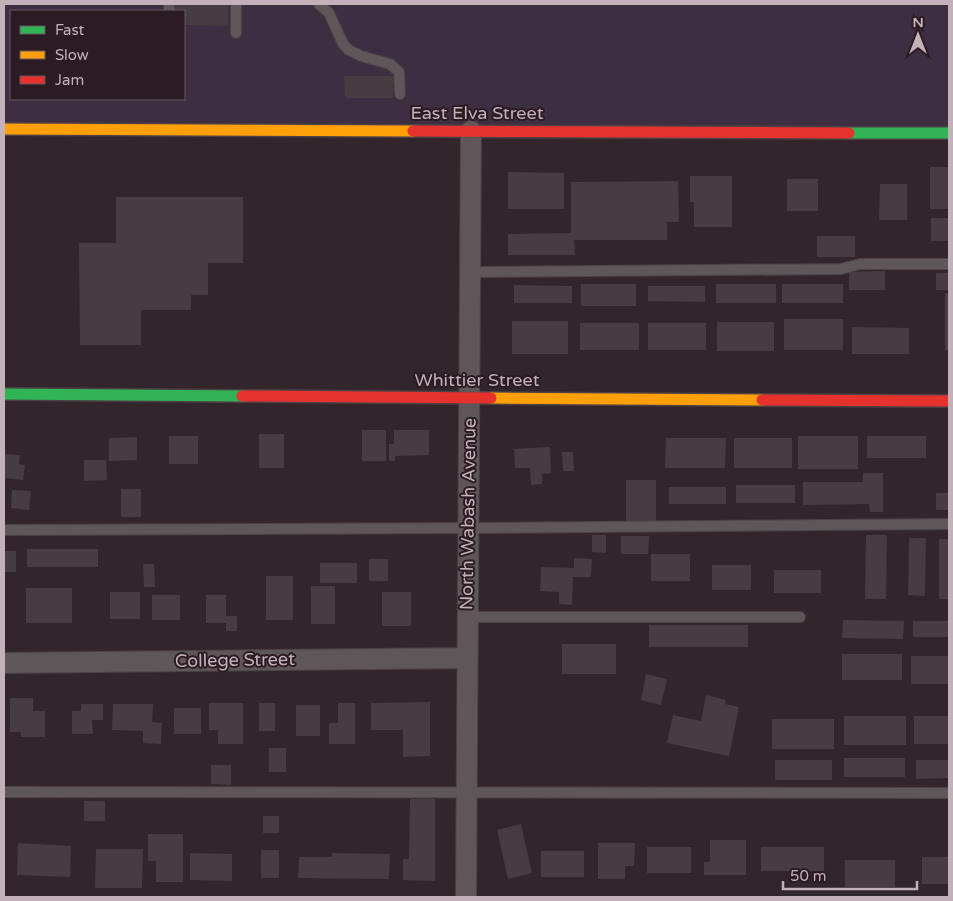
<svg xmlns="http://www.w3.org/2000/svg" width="953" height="901" viewBox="0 0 953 901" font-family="'Varela Round',sans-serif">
  <rect width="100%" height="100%" fill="#32262c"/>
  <path fill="#3e2e41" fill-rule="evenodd" d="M4,4H949V133L4,129ZM11,11H184V99H11Z"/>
  <path fill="#473c41" d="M175,4H228V26L184,25V11H175Z
    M344,76H393V98H345Z
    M930,167H949V209H930Z
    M508,172L564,173V209H508Z
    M690,176H732V227H694V202H690Z
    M787,179H818V211H787Z
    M678,181L679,222H667V240H574L575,255H508V234L571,233V182Z
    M880,184H907V220H879Z
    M116,197H243V263H208V295H191V310H141V345H80L79,243H116Z
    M931,218H949V241H931Z
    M817,236H855V257H817Z
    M885,271V290H849V272Z
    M936,273H949V290H936Z
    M581,284H636V306H581Z
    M716,284H776V303H716Z
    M782,284H843V303H782Z
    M514,285L572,286V303H514Z
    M648,286H705V302L648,301Z
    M945,293H949V350H945Z
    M784,319H843V350H784Z
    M512,321H568V354H512Z
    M717,322H774V351H717Z
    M580,323H639V350H580Z
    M648,323H706V350H648Z
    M852,327L909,328V354H852Z
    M362,430H386V461H362Z
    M394,430H429V455L395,456V461H389V444H394Z
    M259,434H284V468H259Z
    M169,436H198V464H169Z
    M798,436H858V469H798Z
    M867,436H926V458H867Z
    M137,437V460L109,461V438Z
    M666,438H726L725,468H665Z
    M734,438H792V468H734Z
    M550,447L551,473L542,474V484L531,485L530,468H515L514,449Z
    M562,452H573L574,471H563Z
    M4,454L20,455L19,464L25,465L23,480L4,478Z
    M84,460H106L107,480L84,481Z
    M863,473H883V512H870L869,504L803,505V482H863Z
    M626,480H656V521H626Z
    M736,485H795V503H736Z
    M669,487H726V504H669Z
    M121,489H141V517H121Z
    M12,490L31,491L29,510L11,508Z
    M936,493H949V510H936Z
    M592,535H606V553L592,552Z
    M866,535H887L886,599H865Z
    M621,536H649L648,554H621Z
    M909,538H926L925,596L908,595Z
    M939,539H949V599H939Z
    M27,549H98V567H27Z
    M4,551H16V572H4Z
    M651,554H690V581H651Z
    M574,558L592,559L591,577H573L572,605L559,604V592L540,591L541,567L574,568Z
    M369,559H388V581H369Z
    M320,563H357V583H320Z
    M143,564H154L155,587H144Z
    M712,565H751V590H712Z
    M774,570H821V593H774Z
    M266,576H293V620H266Z
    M311,586H335V624H311Z
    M26,588H72V623H26Z
    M110,592H140V619H110Z
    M382,592H411V626H382Z
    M152,595H180V620H152Z
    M206,595H226V616H237V631H226V623H206Z
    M843,620L904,621L903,639L842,638Z
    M913,621H949V637H913Z
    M649,625H748V647H649Z
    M562,644H616V674H562Z
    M842,654H902V680H842Z
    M911,656H949V684H911Z
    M646,674L667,679L661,705L641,700Z
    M706,695L726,700L725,704L739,707L729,756L667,743L673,715L701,721Z
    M10,698H33V711H45V737H21V732H10Z
    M430,702V756L403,757V730H371V703Z
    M209,703H243V744H218V730H209Z
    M259,703H275V731H259Z
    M338,703H355V744H329V723H338Z
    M81,704H103V720H92L93,734H72V711H81Z
    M113,704H153L152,722L162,723L161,744L143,743V731L112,730Z
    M296,705H320V736H296Z
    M174,708H201V734H174Z
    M844,716H906V745H844Z
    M914,716H949V744H914Z
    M772,719H834V749H772Z
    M269,748H286V772H269Z
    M844,758H905V777H844Z
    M775,760H832V780H775Z
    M916,760H949V778L916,779Z
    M211,765H231V785L211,784Z
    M410,799H435V881L403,880V859H409Z
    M84,801H105V821H84Z
    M263,816H279V833H263Z
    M521,824L532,873L508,879L497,830Z
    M148,834H183V882H156V861H148Z
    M710,840H746V875H704V862H710Z
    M18,843L71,846L70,877L17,875Z
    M598,843H635L634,866H625V879H598Z
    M647,847H691V873H647Z
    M761,847H824V871H761Z
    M96,849H143L142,888H95Z
    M261,850H279V878H261Z
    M541,851H584V877H541Z
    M190,853L232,854V881L190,880Z
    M332,853L390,854L389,879L298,878L299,857H332Z
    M922,857H949V884H922Z
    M845,860H895V887H845Z"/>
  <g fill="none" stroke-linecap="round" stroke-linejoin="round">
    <defs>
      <path id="lane" d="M169,4V11
        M319,4L329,13L343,44L349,50L361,56L390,64L399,72L400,94
        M236,33V4
        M470,272L841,269L860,264H949
        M4,530L468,528L949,524
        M467,617H800
        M4,792L949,793"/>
      <path id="street" d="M4,663L467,658
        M466,897L471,131"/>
      <path id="fast" d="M849,133H949
        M4,394L242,396"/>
      <path id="slow" d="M4,129L413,131
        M491,398L762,400"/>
      <path id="jam" d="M413,131L849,133
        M242,396L491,398
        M762,400L949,401"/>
    </defs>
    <use href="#lane" stroke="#4b4246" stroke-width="12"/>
    <use href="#street" stroke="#4b4246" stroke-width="22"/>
    <use href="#fast" stroke="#4c4146" stroke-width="14"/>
    <use href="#slow" stroke="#4c4146" stroke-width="14"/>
    <use href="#jam" stroke="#4c4146" stroke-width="14"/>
    <use href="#lane" stroke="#5f565a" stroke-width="10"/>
    <use href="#street" stroke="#5f565a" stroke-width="20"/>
    <use href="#fast" stroke="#30b455" stroke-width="11"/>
    <use href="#slow" stroke="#ff9f0a" stroke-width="11"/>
    <use href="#jam" stroke="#e5322d" stroke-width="11"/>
  </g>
  <g text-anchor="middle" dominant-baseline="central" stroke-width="4" stroke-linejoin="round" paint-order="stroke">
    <g font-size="18" fill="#c3b0b8" stroke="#2b1b22">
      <text x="477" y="113">East Elva Street</text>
      <text x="477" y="380">Whittier Street</text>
      <text transform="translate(468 514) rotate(-89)">North Wabash Avenue</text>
      <text transform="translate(235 660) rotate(-1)">College Street</text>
    </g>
  </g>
  <rect width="953" height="901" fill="none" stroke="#c3b0b8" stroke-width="10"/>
  <rect x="10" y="10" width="175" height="90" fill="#2b1b22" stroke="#68575e"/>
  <rect x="20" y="26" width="25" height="8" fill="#30b455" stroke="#68575e"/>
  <text x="55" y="35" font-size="15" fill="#c3b0b8">Fast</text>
  <rect x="20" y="51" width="25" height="8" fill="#ff9f0a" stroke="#68575e"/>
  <text x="55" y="60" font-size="15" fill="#c3b0b8">Slow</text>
  <rect x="20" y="76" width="25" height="8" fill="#e5322d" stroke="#68575e"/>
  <text x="55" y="85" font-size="15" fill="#c3b0b8">Jam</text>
  <g transform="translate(918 35)" stroke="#2b1b22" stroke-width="4" paint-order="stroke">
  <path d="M0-4L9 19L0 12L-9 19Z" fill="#c3b0b8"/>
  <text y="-8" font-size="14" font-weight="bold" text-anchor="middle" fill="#c3b0b8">N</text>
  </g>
  <path d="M783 881v8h134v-8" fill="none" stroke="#c3b0b8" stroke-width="2.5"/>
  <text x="790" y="881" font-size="15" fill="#c3b0b8" stroke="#2b1b22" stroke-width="4" paint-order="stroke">50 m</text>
</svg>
